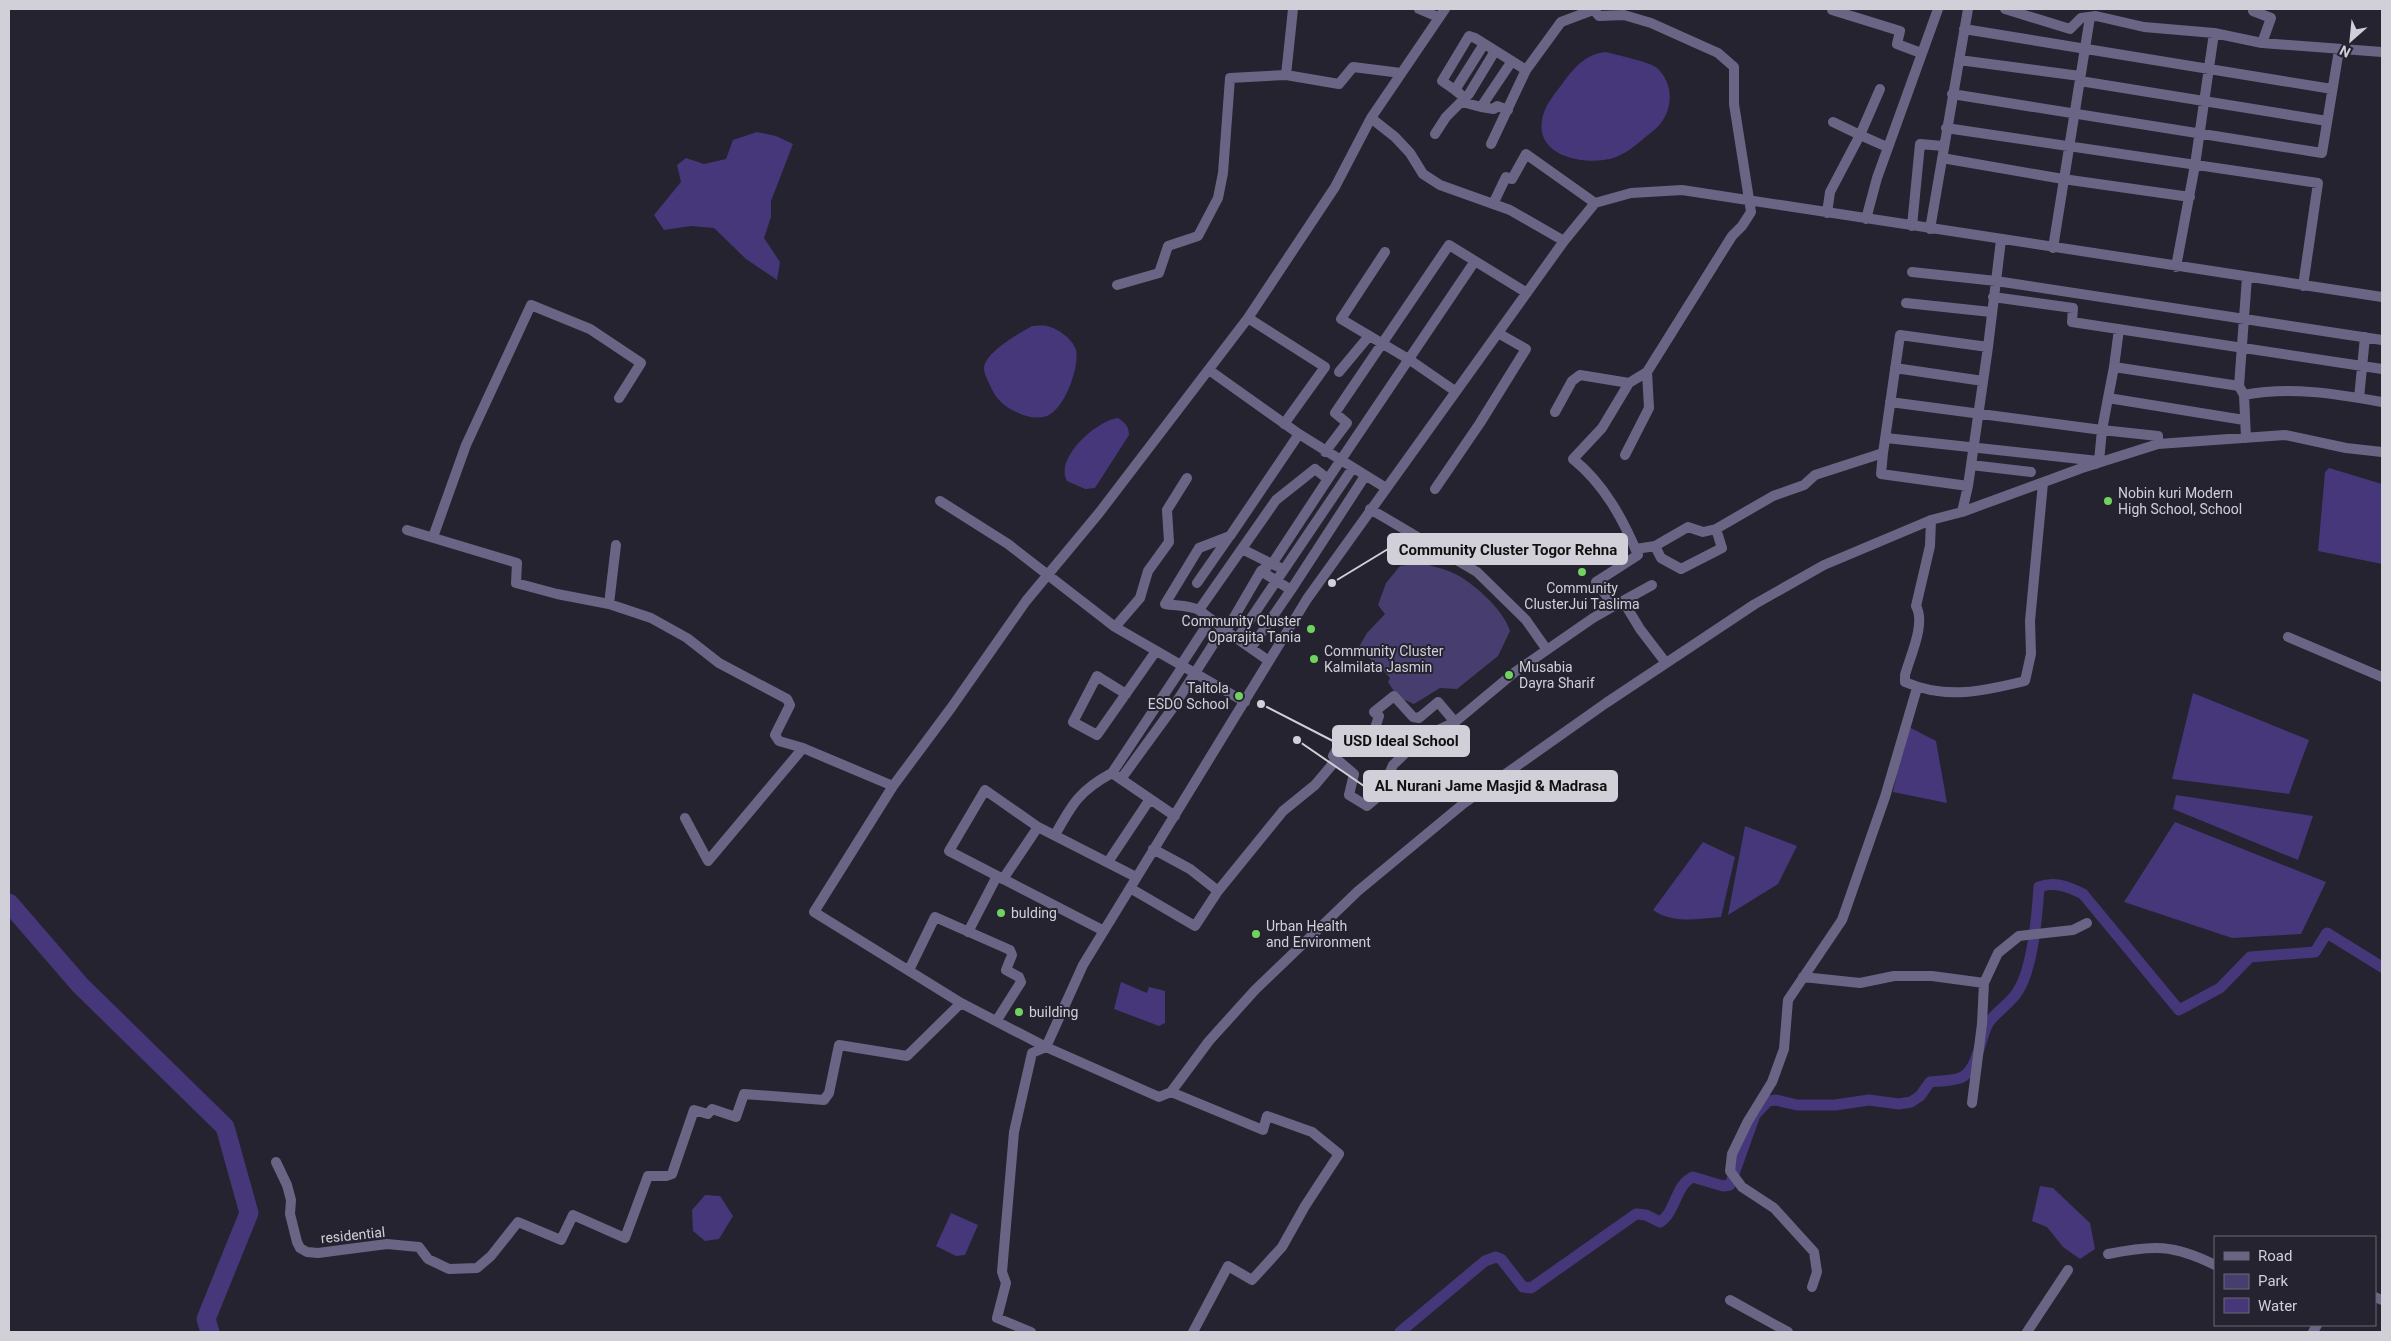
<svg xmlns="http://www.w3.org/2000/svg" width="2391" height="1341" viewBox="0 0 2391 1341" font-family="Roboto,sans-serif">
  <rect width="100%" height="100%" fill="#24232f"/>
  <path fill="#473e6f" d="M1421,563C1431,566 1442,568 1451,572C1471,580 1504,610 1510,631L1498,656L1462,685L1457,689L1440,688L1414,704L1398,697L1388,682L1390,678C1380,666 1371,657 1356,652L1367,633L1385,614L1378,605L1386,583L1400,566Z"/>
  <path fill="#46377a" d="M1606,52C1616,55 1651,62 1657,68C1676,85 1673,116 1653,131C1642,139 1630,152 1616,157C1590,167 1535,158 1542,120C1544,106 1554,95 1562,84C1574,68 1585,54 1606,52Z
    M757,132L776,136L793,144L771,201V217L764,238L780,262L777,280L746,259L714,228L691,226L664,230L654,215L681,182L677,165L686,158L704,164L726,159L733,140Z
    M1032,326C1036,326 1042,325 1047,326C1057,328 1073,339 1076,350C1080,367 1063,415 1043,417C1031,419 1020,414 1010,409C1000,403 993,394 989,383C987,379 984,373 984,368C985,352 1018,334 1032,326Z
    M1118,418C1125,423 1129,426 1129,435L1095,488L1085,489L1067,481C1054,458 1097,420 1118,418Z
    M2329,468L2382,484V564L2318,551L2325,472Z
    M2193,693L2309,740L2289,794L2172,779Z
    M1907,726L1936,741L1947,803L1893,792Z
    M2176,795L2313,816L2298,860L2173,809Z
    M2175,822L2326,882L2301,934L2232,938L2124,902Z
    M1745,826L1797,846L1778,884L1728,915Z
    M1703,842L1735,857L1721,917C1697,919 1673,924 1653,910Z
    M1121,982L1147,993L1149,987L1165,991V1023L1159,1026L1114,1009Z
    M2040,1186L2053,1188L2090,1223L2095,1249L2080,1259L2063,1247L2047,1227L2032,1221Z
    M705,1195L720,1196L733,1216L719,1239L705,1241L693,1231L692,1210Z
    M951,1213L978,1225L965,1255L956,1256L936,1246Z"/>
  <g fill="none" stroke-linecap="round" stroke-linejoin="round">
    <path stroke="#46377a" stroke-width="11" d="M1400,1332L1485,1261L1496,1257L1501,1259L1523,1287L1531,1288L1636,1214L1646,1215L1660,1222C1676,1212 1675,1185 1693,1177L1723,1186L1730,1185L1755,1115L1768,1101L1776,1100L1797,1105H1835L1869,1100L1899,1104L1911,1102L1920,1096L1930,1082C1939,1081 1951,1081 1960,1078C1979,1071 1979,1037 1989,1022C1997,1011 2011,1003 2018,991C2033,967 2037,916 2039,887C2055,881 2069,887 2083,894L2179,1010L2220,988L2250,957L2315,952L2327,933L2382,967"/>
    <path stroke="#46377a" stroke-width="19" d="M9,903L80,985L225,1127L249,1213L206,1319L210,1332"/>
    <path stroke="#6a6585" stroke-width="10" d="M1419,9L1438,17
      M1445,9L1371,118L1335,187L1248,318L1099,513L1026,601L951,708L893,786L814,912L961,1003L1046,1047L1083,965L1307,599L1564,241L1595,203L1631,193L1682,190L2382,297
      M1593,9L1599,16L1624,15L1651,23L1718,53L1734,67V104L1751,212L1742,226L1732,236L1647,372L1629,383L1602,428L1573,459C1604,484 1623,519 1638,555L1596,582L1614,606
      M2005,9L2070,29L2081,18L2096,16L2144,27L2214,33L2262,43L2382,52
      M2254,9L2253,11L2271,18L2262,43
      M1832,10L1900,31L1897,44L1921,53
      M1964,29L2332,89
      M1959,60L2080,76
      M1286,75L1339,84L1353,67L1401,73
      M2080,81L2327,121
      M1455,90L1442,81L1469,36L1475,38L1526,70
      M1460,94L1455,90L1484,44
      M1952,94L2322,153L2339,50
      M1462,102L1481,107L1512,61
      M1481,107L1494,109L1497,106L1508,110
      M1371,118L1395,137L1410,153L1423,174L1440,185L1510,210L1564,241
      M1833,122L1860,135L1880,89
      M1946,128L2318,183L2303,286
      M1435,134L1446,117L1469,94L1495,51
      M1491,144L1526,70L1561,22L1593,10
      M1942,158L2063,179L2190,197
      M1493,204L1506,177L1512,179L1526,154L1595,203
      M1827,213L1830,192L1860,135L1887,147
      M1866,219L1877,178L1938,9
      M1912,226L1920,144L1943,146
      M1930,229L1968,9
      M2053,248L2090,17
      M1385,252L1341,319L1410,360L1455,391
      M2176,267L2195,165L2214,33
      M1912,272L1996,281L2382,340
      M1117,285L1159,273L1168,246L1198,236L1218,198L1223,173L1230,78L1286,75L1293,9
      M1993,297L2073,308L2072,322L2382,369
      M1906,303L1991,312
      M1248,318L1325,367L1284,424
      M2119,329L2114,367L2239,386
      M1988,347L2001,240
      M2114,367L2108,398L2244,420
      M1895,368L1983,381
      M1209,370L1299,434L1386,488
      M1339,372L1369,336
      M2244,395C2290,386 2337,394 2382,402
      M2359,398L2365,337
      M1890,402L2102,430L2108,398
      M1555,412L1572,381L1580,375L1629,383
      M1886,438L2098,461
      M2246,438L2244,395L2239,386L2247,277
      M1325,452L1347,423L1335,413L1449,245L1475,261
      M1883,453L1881,474L1968,486
      M1625,455L1649,408L1647,372
      M2096,464L2099,461L2102,430L2158,436V444
      M1971,465L2031,472
      M1328,479L1475,261L1527,293
      M1435,489L1480,423L1526,349L1498,333
      M940,501L1008,544L1115,627L1245,702
      M1370,509L1477,572L1526,620L1547,650
      M1931,520L1930,546L1916,606C1926,624 1910,656 1905,675V682C1946,700 1984,691 2025,681L2031,654L2030,621L2043,483
      M407,530L517,563L516,583L557,594L609,604L651,618L687,638L719,663L787,699L790,705L775,735L779,741L803,748L893,786
      M433,537L466,445L531,305L590,329L641,363L619,398
      M1655,546L1688,527L1703,532L1716,529L1773,496L1804,485L1815,475L1883,453L1900,335L1988,347L1968,486L1962,512
      M1242,549L1272,564
      M1636,549L1655,546L1661,558L1681,569L1722,548L1716,529
      M1267,567L1261,571L1226,631L1269,661
      M1261,571L1291,590L1365,476
      M1197,583L1229,537
      M1623,601L1652,585
      M609,604L616,545
      M1199,610C1188,605 1177,606 1165,604L1199,548L1230,536L1299,434
      M1115,627L1140,598L1148,571L1169,542L1167,510L1187,478
      M1226,631L1199,610L1276,500L1315,469L1328,479L1272,564L1283,569
      M2288,637L2382,677
      M1237,639L1352,469
      M1251,648L1291,590
      M1181,665L1211,619
      M1126,694L1097,676L1073,722L1097,735L1156,651
      M1455,722L1438,702L1419,718L1413,717L1394,696L1374,712L1379,716C1375,728 1374,735 1362,740L1347,730L1333,756L1354,774L1349,795L1367,806L1380,795L1393,765L1421,738L1455,722L1515,672L1593,618L1623,601L1640,629L1666,663
      M1121,779L1172,709L1223,629
      M1175,816L1112,773L1183,666
      M685,818L708,861L803,748
      M1038,827L1136,877
      M1055,835C1072,804 1080,790 1112,773
      M1153,849L1190,869L1218,891
      M1108,862L1150,799
      M1003,879L1038,827L985,790L949,851L1104,931
      M1130,888L1195,926L1218,891L1283,811L1315,785L1336,760
      M968,932L997,876
      M909,970L935,917L1010,950L1012,955L1006,970L1019,977L1021,982L997,1020
      M1803,977L1860,983L1894,976H1932L1984,983
      M1171,1092L1263,1130L1267,1116L1312,1132L1339,1154L1305,1206L1282,1247L1252,1280L1228,1266L1193,1332
      M1972,1103L1982,1024L1984,983L1998,953L2019,936L2073,930L2087,923
      M276,1162L287,1185L291,1200L290,1214L297,1242L300,1248L307,1252L318,1253L387,1244L419,1247L428,1259L449,1269L477,1268L491,1256L518,1222L561,1240L573,1215L625,1238L648,1176H666L672,1174L694,1110L708,1114L712,1109L736,1117L744,1094L824,1100L829,1093L839,1045L907,1056L961,1003
      M2108,1254C2153,1245 2173,1244 2215,1265
      M1812,1287L1817,1272L1814,1252L1774,1208L1742,1187L1730,1171L1732,1154L1748,1121L1772,1082L1784,1049L1788,1000L1842,920L1885,797L1917,688
      M2375,1297L2382,1300
      M1730,1300L1788,1332
      M1031,1332L997,1318L1006,1283L1002,1272L1014,1132L1032,1053L1046,1047L1159,1097L1171,1092L1209,1041L1255,990L1358,891L1463,804L1606,703L1755,604L1824,565L1931,520L1962,512L2082,468L2158,444L2285,435L2346,448L2382,452
      M2027,1332L2068,1270
      M2313,1332L2317,1325"/>
  </g>
  <g fill="#70d35f" stroke="#24232f" stroke-width="2">
    <circle cx="2108" cy="501" r="5"/>
    <circle cx="1582" cy="572" r="5"/>
    <circle cx="1311" cy="629" r="5"/>
    <circle cx="1314" cy="659" r="5"/>
    <circle cx="1509" cy="675" r="5"/>
    <circle cx="1239" cy="696" r="5"/>
    <circle cx="1001" cy="913" r="5"/>
    <circle cx="1256" cy="934" r="5"/>
    <circle cx="1019" cy="1012" r="5"/>
  </g>
  <g text-anchor="middle" dominant-baseline="central" stroke-width="4" stroke-linejoin="round" paint-order="stroke">
    <g font-size="14" fill="#d1d0d9" stroke="#24232f" text-anchor="start">
      <text x="2118" y="493">Nobin kuri Modern<tspan x="2118" dy="16">High School, School</tspan></text>
      <text x="1582" y="588" text-anchor="middle">Community<tspan x="1582" dy="16">ClusterJui Taslima</tspan></text>
      <text x="1301" y="621" text-anchor="end">Community Cluster<tspan x="1301" dy="16">Oparajita Tania</tspan></text>
      <text x="1324" y="651">Community Cluster<tspan x="1324" dy="16">Kalmilata Jasmin</tspan></text>
      <text x="1519" y="667">Musabia<tspan x="1519" dy="16">Dayra Sharif</tspan></text>
      <text x="1229" y="688" text-anchor="end">Taltola<tspan x="1229" dy="16">ESDO School</tspan></text>
      <text x="1011" y="913">bulding</text>
      <text x="1266" y="926">Urban Health<tspan x="1266" dy="16">and Environment</tspan></text>
      <text x="1029" y="1012">building</text>
    </g>
    <g font-size="14" fill="#d1d0d9" stroke="#24232f">
      <text transform="translate(353 1235) rotate(-6)">residential</text>
    </g>
  </g>
  <path fill="none" stroke="#d1d0d9" stroke-width="2" d="M1332 583L1388 549M1261 704L1333 741M1297 740L1364 786"/>
  <g fill="#d1d0d9" stroke="#24232f" stroke-width="2">
    <circle cx="1332" cy="583" r="5"/>
    <circle cx="1261" cy="704" r="5"/>
    <circle cx="1297" cy="740" r="5"/>
  </g>
  <g fill="#d1d0d9" stroke="#d1d0d9" stroke-width="2">
    <rect x="1388" y="534" width="239" height="30" rx="5"/>
    <rect x="1333" y="726" width="136" height="30" rx="5"/>
    <rect x="1364" y="771" width="253" height="30" rx="5"/>
  </g>
  <g font-size="15" text-anchor="middle" font-weight="bold" fill="#111">
    <text x="1508" y="555">Community Cluster Togor Rehna</text>
    <text x="1401" y="746">USD Ideal School</text>
    <text x="1491" y="791">AL Nurani Jame Masjid &amp; Madrasa</text>
  </g>
  <rect width="2391" height="1341" fill="none" stroke="#d1d0d9" stroke-width="20"/>
  <rect x="2214" y="1236" width="162" height="90" fill="#24232f" stroke="#696873"/>
  <rect x="2224" y="1252" width="25" height="8" fill="#6a6585" stroke="#696873"/>
  <text x="2258" y="1261" font-size="15" fill="#d1d0d9">Road</text>
  <rect x="2224" y="1274" width="25" height="15" fill="#473e6f" stroke="#696873"/>
  <text x="2258" y="1286" font-size="15" fill="#d1d0d9">Park</text>
  <rect x="2224" y="1298" width="25" height="15" fill="#46377a" stroke="#696873"/>
  <text x="2258" y="1311" font-size="15" fill="#d1d0d9">Water</text>
  <g transform="translate(2351 40) rotate(207)" stroke="#24232f" stroke-width="4" paint-order="stroke">
  <path d="M0-4L9 19L0 12L-9 19Z" fill="#d1d0d9"/>
  <text y="-8" font-size="14" font-weight="bold" text-anchor="middle" fill="#d1d0d9">N</text>
  </g>
</svg>
